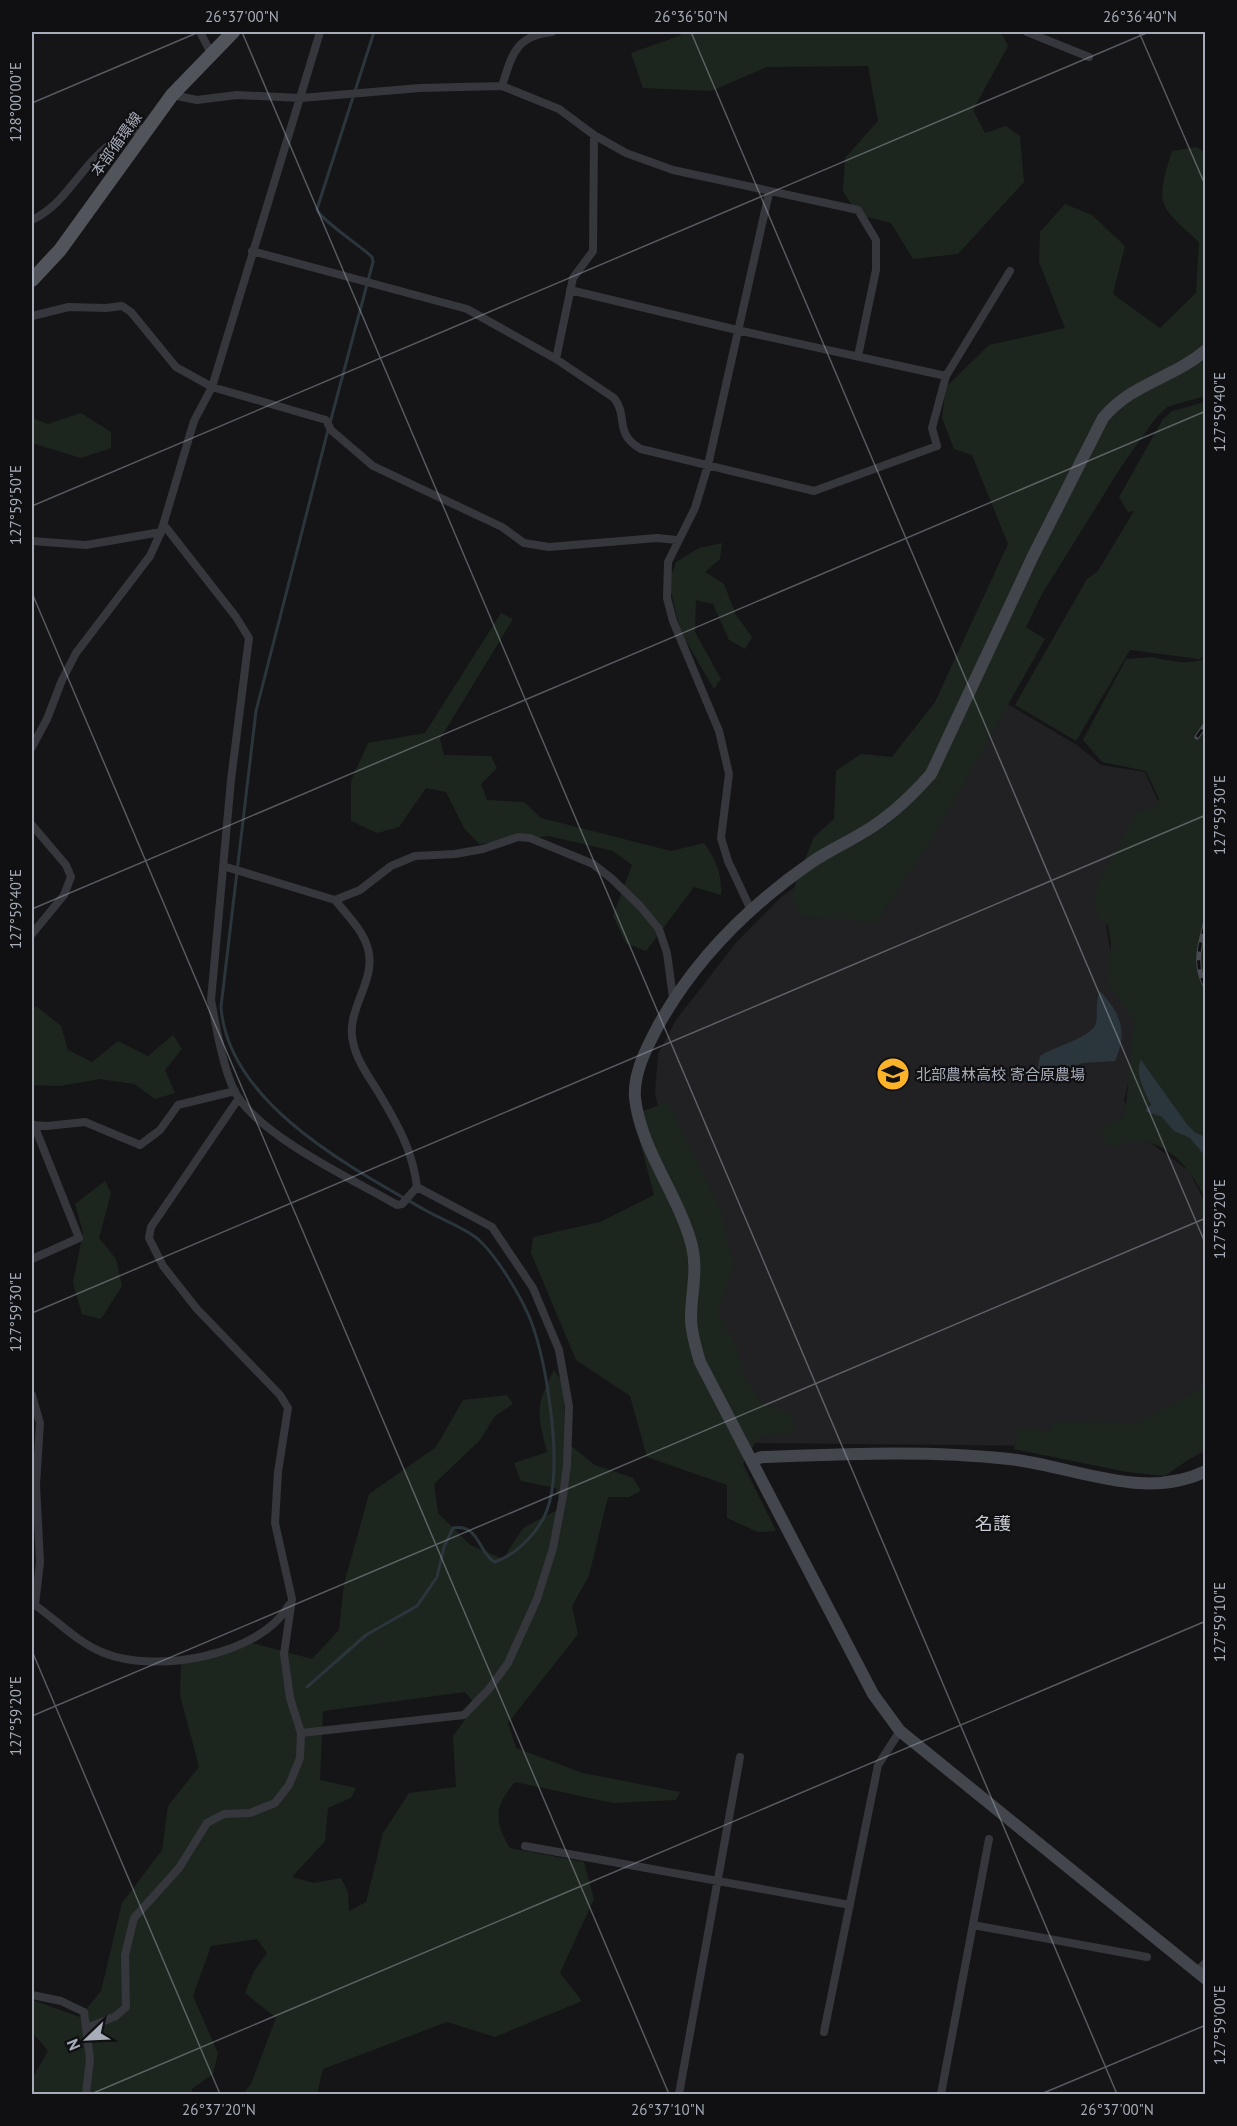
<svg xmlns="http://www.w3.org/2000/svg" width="1237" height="2126" viewBox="0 0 1237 2126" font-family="'PT Sans','Noto Sans JP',sans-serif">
  <rect width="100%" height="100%" fill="#151517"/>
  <path fill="#212124" d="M979,687L1077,745L1101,765L1145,772L1162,810L1102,898L1112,962L1137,997L1139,1036L1124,1101L1144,1138L1189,1171L1205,1202V1451L1180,1464L1042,1446L755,1443L738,1424L664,1137L655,1093L658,1054L676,1020L735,944L781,897L829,862Z"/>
  <path fill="#1d261e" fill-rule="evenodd" d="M685,32H1001L1008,46L973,110L985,133L1006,126L1020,136L1024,182L958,254L913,259L891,223L858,215L843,191L845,158L878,121L868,66L767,67L711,91L643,88L631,53L679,36Z
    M1197,147L1206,154L1205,396L1167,407L1155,419L1121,467L1042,594L1026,627L1045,639L935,834L876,922L801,916L791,895L814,837L834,819L836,771L861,754L892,757L935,702L1008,544L972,455L954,449L942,418L946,387L989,345L1065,328L1039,262L1040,232L1065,204L1092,215L1125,246L1113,294L1160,328L1196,293L1199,242C1158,205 1155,205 1172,151Z
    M1205,402V656L1199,659L1130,650L1076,741L1015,705L1087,579L1098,571L1134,511L1128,512L1119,497L1163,419L1172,411Z
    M81,413L111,432V448L81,458L32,443V418L48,424Z
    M722,543L720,559L705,572L724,584L736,615L752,637L745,649L729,640L713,604L696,600L695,632L721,679L714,689L680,631L669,583L676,562L699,548Z
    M501,613L513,619L440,739L444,755L491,756L497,768L481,784L487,800L524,802L541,818L671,851L704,843C716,860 722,874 721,895L694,887L646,951L626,943L613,916L632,865L613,851L549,836L479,844L464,828L446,792L426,788L399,827L377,833L351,821V781L368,743L425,733Z
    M1153,657C1168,661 1192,666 1205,658V1228L1200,1202L1205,1198C1194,1176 1178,1153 1154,1144C1141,1138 1121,1144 1107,1146L1101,1129L1125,1116L1134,1021L1108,984L1111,944L1108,925L1100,919L1093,903L1100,879L1136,813L1155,807L1159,799L1146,771L1102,762L1083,740L1126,659Z
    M36,1006L61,1026L68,1050L92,1062L118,1041L148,1056L173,1035L182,1049L165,1070L175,1093L155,1099L134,1084L100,1079L60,1086L32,1085V1011Z
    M668,1102L720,1209L734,1264L717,1312L737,1348L745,1377L762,1403L792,1415L793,1433L759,1436L743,1464L776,1531L758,1532L727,1518V1485L647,1457L630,1396L576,1360L531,1253L533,1237L600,1222L654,1195L633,1115Z
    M105,1181L111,1193L99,1238L116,1259L122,1286L101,1319L82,1314L73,1283L83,1232L75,1204Z
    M554,1370L564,1384L565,1441L595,1465L633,1478L641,1491L629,1497H608L589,1576L572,1606L578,1634L508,1723L516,1748L583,1773L680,1792L676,1800L613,1803L515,1782C495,1805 493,1821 510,1848L584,1862L594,1899L560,1973L582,2001L495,2037L447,2022L323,2069L317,2094H243L251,2084L276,2018L245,1993L254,1971L267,1953L257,1939L211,1946L193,1996L218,2053L213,2074L192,2089V2094H32V2079L48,2051L32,2032V2000L80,2017L101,1991L122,1903L162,1850L168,1806L199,1767L180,1695L181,1663L209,1650L245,1641L312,1659L339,1630L344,1584L369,1494L436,1447L463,1400L507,1395L513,1404L495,1416L480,1440L434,1484L438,1513L470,1545L503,1559L523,1528L561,1508L556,1488L521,1481L514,1463L547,1452C537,1412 535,1407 554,1370ZM465,1692L476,1705L453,1736L456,1787L409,1793L383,1833L366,1902L349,1911L348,1892L341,1878L314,1883L292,1877L325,1841L328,1808L351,1798L356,1788L320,1780L323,1711Z
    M1205,1386V1448L1165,1476L1127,1472L1014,1449L1019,1429L1051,1431L1055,1422L1138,1423Z"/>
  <path fill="#2b353c" d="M1100,991C1121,1014 1128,1032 1115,1061L1082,1063L1035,1084L1040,1056C1053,1047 1093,1037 1096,1023C1098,1012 1095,1002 1100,991Z
    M1141,1060L1186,1123L1194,1132L1205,1137V1156L1190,1138L1174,1131L1162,1117L1145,1111L1151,1105C1145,1091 1134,1074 1141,1060Z"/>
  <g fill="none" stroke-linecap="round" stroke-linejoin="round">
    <path stroke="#2b353c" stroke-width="3" d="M330,423L373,262L372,257C362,247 318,218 317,209L374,32
      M307,1687L366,1635L417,1606L437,1577L444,1547L453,1528C479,1523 479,1554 495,1562C519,1553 542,1529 549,1504C562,1460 547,1364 531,1321C522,1298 498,1258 480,1241C468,1229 440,1219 425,1210C350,1167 228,1103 221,1007L256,711L328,430"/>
    <path stroke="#36373d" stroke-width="8" d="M200,32L211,53
      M1027,32L1089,57
      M502,86C512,55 515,36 552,32
      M172,95L197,100L237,95L301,98L420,88L502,86L559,109L594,135L626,153L673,170L858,210L876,240V270L858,356
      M32,220C79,197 84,143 148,126
      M252,251L467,309L556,359L614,398C629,417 613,433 641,449L814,491L937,446L932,428L946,376L1010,271
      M570,290L737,330L946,376
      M32,316L69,307L106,308L122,306L131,312L176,367L212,387L326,420L331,430L373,466L502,527L524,543L549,547L657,538L677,540
      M556,359L573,278L593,251L594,135
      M164,525L236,617L249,638L231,780L211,1000C216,1026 224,1076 238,1097C266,1139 352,1179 397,1205L402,1204L417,1187C413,1152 398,1125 380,1095C370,1078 357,1062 353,1042C345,1010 377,981 368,949C363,930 347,915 335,900
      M32,541L86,545L161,532
      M32,747L47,719L62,680L76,653L150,556L161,532L194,421L212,387L320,32
      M32,825L66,865L71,877L64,895L32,934
      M223,866L335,900L360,890L391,866L415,856L455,854L483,849L518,837L530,838L593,864L611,878L640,906L659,929L667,953L673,998
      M751,910L728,861L721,838L729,774L719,731L673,621L667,598L668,562L695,508L708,465L769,193
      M32,1125L47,1126L85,1122L140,1145L160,1130L178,1105L235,1091
      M32,1259L79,1238L34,1125
      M32,1395L40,1423L36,1485L40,1562L35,1605
      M32,1603C56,1619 76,1642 104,1653C156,1674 260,1656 289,1605
      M301,1733L464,1715L489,1689L508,1663L537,1599L553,1548L563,1496L567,1465L569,1406L559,1350L533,1288L492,1227L417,1187
      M525,1846L850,1905
      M973,1925L1147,1957
      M1197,1971L1206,1962
      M32,1995L61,2001L84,2012L90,2059L86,2094
      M87,2028L116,2016L126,2007L125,1955L134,1918L179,1868L207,1823L224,1814L250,1813L275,1803L289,1785L300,1758L301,1733L290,1698L284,1654L292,1599L275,1523L278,1472L288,1408L280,1395L197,1309L163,1266L149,1238L151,1227L239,1098
      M824,2032L878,1765L900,1731
      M679,2094L740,1757
      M941,2094L989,1839"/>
    <path stroke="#44464d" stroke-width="12" d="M1206,350C1174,378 1132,383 1103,418L1033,556L931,774C916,791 900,807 882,820C860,837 834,847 812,862C750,905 695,959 658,1026C647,1047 633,1073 635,1098C641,1151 679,1195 692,1246C698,1271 691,1293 691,1318C691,1333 696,1348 700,1362L873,1694L900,1731L1206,1979
      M753,1460L762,1457C844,1454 928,1450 1009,1459C1074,1466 1143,1502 1206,1471"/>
    <path stroke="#52545c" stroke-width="14" d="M32,280L60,250L172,95L233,32"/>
    <defs>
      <path id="rail" d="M1197,737L1206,724
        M1205,925C1199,948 1194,966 1206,987"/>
    </defs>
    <use href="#rail" stroke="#494b52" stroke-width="5"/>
    <use href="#rail" stroke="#101012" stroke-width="3" stroke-dasharray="9" stroke-linecap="butt"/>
  </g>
  <path fill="none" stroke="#a6acb8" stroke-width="1.5" stroke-opacity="0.45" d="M242,32L1117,2094M691,32L1206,1245M1139,32L1206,187M32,103L199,32M32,506L1149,32M32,593L669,2094M32,909L1206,411M32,1313L1206,815M32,1651L220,2094M32,1716L1206,1218M91,2094L1206,1621M1041,2094L1206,2025"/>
  <defs>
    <symbol id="school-disc" viewBox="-11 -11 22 22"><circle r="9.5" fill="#fcb229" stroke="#101012"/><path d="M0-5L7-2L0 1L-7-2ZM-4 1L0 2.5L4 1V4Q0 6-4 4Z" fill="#111"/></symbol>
  </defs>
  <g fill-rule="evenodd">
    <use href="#school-disc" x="874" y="1055" width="38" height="38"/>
  </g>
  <g text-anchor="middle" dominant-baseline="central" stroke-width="4.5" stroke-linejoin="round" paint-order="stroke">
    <g font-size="15" fill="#a6acb8" stroke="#101012">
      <text transform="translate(116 144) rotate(-54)">本部循環線</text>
    </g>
    <g font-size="15" fill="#a6acb8" stroke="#101012" text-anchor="start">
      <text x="916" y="1074">北部農林高校 寄合原農場</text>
    </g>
    <g font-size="18" fill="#c8cbd4" stroke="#101012">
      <text x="993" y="1523">名護</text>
    </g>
  </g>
  <rect width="1237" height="2126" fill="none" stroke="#101012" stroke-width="66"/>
  <g transform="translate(87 2039) rotate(247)" stroke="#101012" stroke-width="4.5" paint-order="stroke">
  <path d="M0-4.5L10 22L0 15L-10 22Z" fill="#a6acb8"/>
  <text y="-9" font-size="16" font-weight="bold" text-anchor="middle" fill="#a6acb8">N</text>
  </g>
  <rect x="33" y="33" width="1171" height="2060" fill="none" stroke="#a6acb8" stroke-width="2"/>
  <g font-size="15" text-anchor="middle" fill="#a6acb8">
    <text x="242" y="22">26°37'00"N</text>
    <text x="691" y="22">26°36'50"N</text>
    <text x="1140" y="22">26°36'40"N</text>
    <text transform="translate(16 102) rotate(-90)" y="5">128°00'00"E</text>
    <text transform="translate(1220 412) rotate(-90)" y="5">127°59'40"E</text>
    <text transform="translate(16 505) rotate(-90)" y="5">127°59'50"E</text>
    <text transform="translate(1220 815) rotate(-90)" y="5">127°59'30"E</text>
    <text transform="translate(16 909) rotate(-90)" y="5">127°59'40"E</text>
    <text transform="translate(1220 1219) rotate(-90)" y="5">127°59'20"E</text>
    <text transform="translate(16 1312) rotate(-90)" y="5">127°59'30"E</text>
    <text transform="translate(1220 1622) rotate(-90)" y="5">127°59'10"E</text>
    <text transform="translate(16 1716) rotate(-90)" y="5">127°59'20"E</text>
    <text transform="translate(1220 2025) rotate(-90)" y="5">127°59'00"E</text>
    <text x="219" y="2115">26°37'20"N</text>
    <text x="668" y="2115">26°37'10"N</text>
    <text x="1117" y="2115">26°37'00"N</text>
  </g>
</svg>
